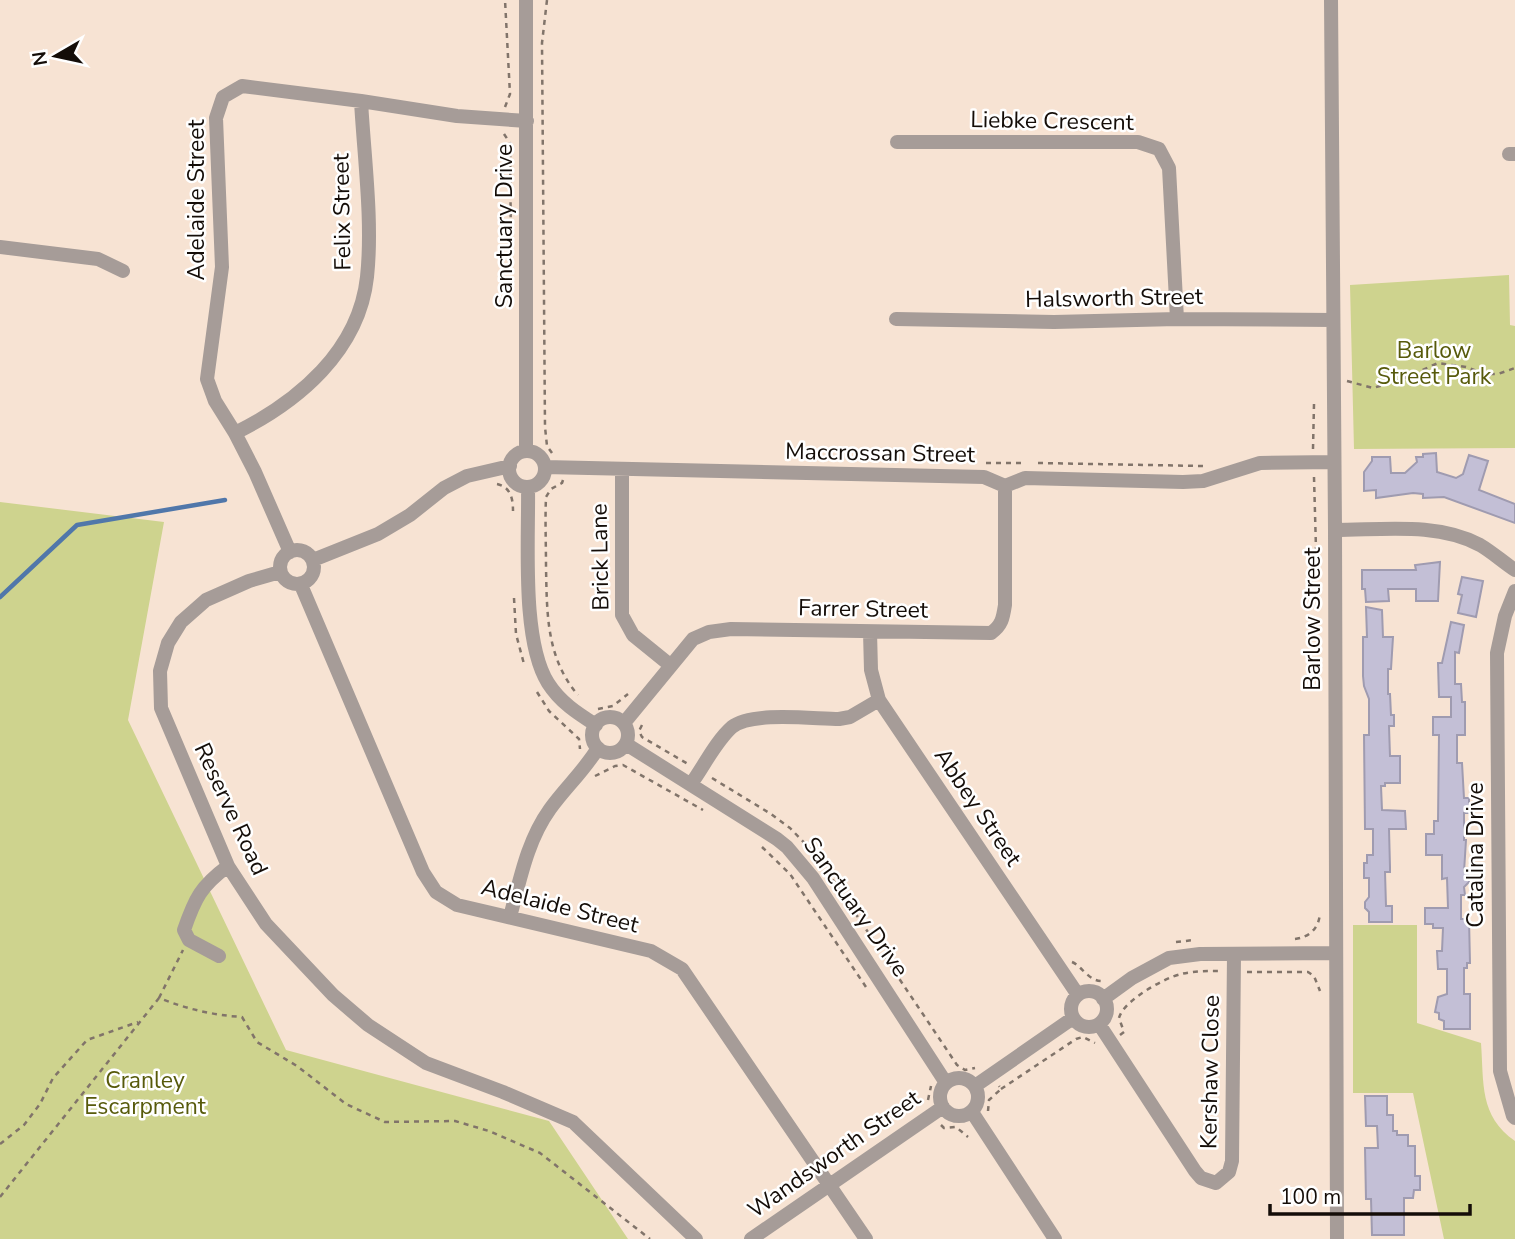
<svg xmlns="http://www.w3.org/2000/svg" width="1515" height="1239" viewBox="0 0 1515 1239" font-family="'Nunito Sans',sans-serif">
  <rect width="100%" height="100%" fill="#f7e3d3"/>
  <path fill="#ced38e" d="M1509,275L1510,325L1515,326V448L1354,449L1350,285Z
    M0,502L164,522L128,720L286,1050L549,1121L628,1239H0Z
    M1353,925H1417V1023L1481,1043C1484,1083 1479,1116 1515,1141V1239H1444L1413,1093H1353Z"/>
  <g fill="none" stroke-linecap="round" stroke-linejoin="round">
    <path stroke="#5077aa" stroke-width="4.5" d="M0,597L77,525L225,500"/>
  </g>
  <path fill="#c3bfd6" stroke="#9f9bb0" stroke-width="2" d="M1436,453L1437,472L1456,478L1463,474L1469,455L1488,461L1479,490L1515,504V523L1444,497L1423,498V494L1413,493L1376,498V490L1364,491V472L1372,461V457H1390L1391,473H1405L1417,462L1416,457H1423V454Z
    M1440,562L1438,601H1416V589H1388L1389,601L1366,602L1365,589H1362V570H1416L1415,565Z
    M1462,577L1483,581L1476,617L1458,613L1462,595L1458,594Z
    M1366,607L1382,610L1383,637H1393L1391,669H1388V694H1390L1391,715H1394V726H1389L1390,756H1400V783H1385V786H1381L1382,810L1405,811L1406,829H1389L1390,867V872H1385L1386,906H1392V922H1369V912L1365,908V902L1369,897V878H1364V863H1367V855H1373V829H1365L1364,735H1369V699L1364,686L1363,676V637H1367Z
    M1451,622L1464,625L1459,653L1455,652V684H1461L1462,702H1465V735H1457V763H1462L1464,798H1469V813H1464V840H1466L1464,872L1469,876V882L1464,887L1465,895H1461V919H1469L1470,963H1467V968H1464V994H1470V1029H1444V1021L1439,1019V1013L1435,1012L1438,997L1447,994V969H1438L1437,951H1442L1443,928H1433V924H1425V908H1448L1447,878L1442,879V855H1426V834H1434V821H1438L1439,735H1433V717H1451V697H1439L1438,663H1442Z
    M1365,1096H1387V1115H1393V1131H1397V1135H1408V1146H1415V1176H1420V1190H1414L1413,1198H1404V1235H1372L1371,1199H1366L1365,1148H1378L1377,1126H1366Z"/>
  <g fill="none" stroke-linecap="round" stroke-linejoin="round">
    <path stroke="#81746a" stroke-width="2.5" stroke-dasharray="5 5" stroke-linecap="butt" d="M547,0L542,43L545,427L547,446L552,453
      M505,107L510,94L505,0
      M504,134L510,143L511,251
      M1347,381L1373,388L1400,380L1438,363L1466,367L1485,374H1498L1515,368
      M1313,449L1314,404
      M986,463H1025
      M1038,463L1203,466
      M1314,477L1316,549
      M563,480L562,483L551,489L546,497C545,520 546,543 546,567C547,613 546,658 578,695
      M497,484C511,487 513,499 513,511
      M514,598L516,634L524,664
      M537,692L549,711L579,739L580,749
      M598,709L613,706L628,694
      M642,725L639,731L642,737L688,764
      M595,776L615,766L623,765L703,810
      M712,778L771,814L790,828L817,856L957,1065L965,1070L975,1068
      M762,847L790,874L866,987
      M1295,939C1310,937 1319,928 1320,913
      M1176,942L1194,940
      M1072,962C1082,966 1089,982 1103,981
      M1247,972H1308L1314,976L1320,991
      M159,998L183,950
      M1120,1035L1124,1032L1119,1018C1123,1001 1164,978 1181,974C1194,971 1207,971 1220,971
      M1001,1089L1076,1039L1083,1037L1095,1043
      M928,1100L931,1086
      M988,1111L989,1100L1001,1089L999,1086
      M941,1125L944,1128L956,1127L968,1137
      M0,1144L24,1125L40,1104L53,1078L87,1040L138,1022
      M0,1197L159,998C187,1009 212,1015 242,1017L257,1042L297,1066L346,1104L385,1122L455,1121L489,1131L540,1153L650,1239"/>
    <path stroke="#a69c98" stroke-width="14" d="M526,0V451
      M1331,0L1335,530L1337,1239
      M897,142H1138L1159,149L1169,168L1177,319
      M1509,154H1515
      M0,247L98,259L123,271
      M896,319L1054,322L1177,319L1333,320
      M235,433C298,402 359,351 367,277C373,222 364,156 361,101
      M509 469a18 18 0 1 1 36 0a18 18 0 1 1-36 0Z
      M545,467L984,477L1005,486L1025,478L1183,482L1203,481L1260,463L1334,462
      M622,470V615L633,635L670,665
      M528,487C529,539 521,640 548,683C560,702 577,713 596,725
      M1335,530C1383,530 1437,522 1480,545C1492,552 1503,562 1515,570
      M280 567a17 17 0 1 1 34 0a17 17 0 1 1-34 0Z
      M290,552L255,472L235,433L215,401L207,379L222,267L216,118L223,97L242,86L361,101L457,116L527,121
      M313,560L378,534L410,515L444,488L467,476L510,466
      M280,572L249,581L206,600L181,622L168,643L160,671L161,708L228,866L266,924L333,995L368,1025L426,1063L503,1092L573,1122L696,1239
      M301,585L423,872L436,892L457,905L651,951L682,969L866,1239
      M1515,591L1505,616L1497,653L1500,1071L1513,1116L1515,1118
      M870,632L871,670L879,700L1078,995
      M592 735a18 18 0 1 1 36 0a18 18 0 1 1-36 0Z
      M624,723L693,639L709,632L731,629L991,633C1002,625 1003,618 1005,605V486
      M626,744L777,839L787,847L813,878L946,1083
      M691,784C704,766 716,741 732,727C752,711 814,719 839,719L850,717L879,700
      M510,917C520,880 527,841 550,809C565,788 584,771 598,748
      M219,956L189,940L184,930C195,898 201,886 228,866
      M1071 1009a18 18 0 1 1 36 0a18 18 0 1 1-36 0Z
      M1103,999L1132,978L1169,958L1200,954L1335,953
      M1099,1024L1195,1171L1201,1178L1216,1183L1229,1172L1232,1161L1234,955
      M940 1097a19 19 0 1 1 38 0a19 19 0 1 1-38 0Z
      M975,1086L1073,1018
      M972,1112L1055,1239
      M751,1239L943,1107"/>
  </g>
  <g text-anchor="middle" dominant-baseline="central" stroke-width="5" stroke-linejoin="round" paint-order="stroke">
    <g font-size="23" fill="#140d08" stroke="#fff">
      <text transform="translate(1052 121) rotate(1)">Liebke Crescent</text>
      <text transform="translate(196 200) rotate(-90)">Adelaide Street</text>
      <text transform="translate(342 212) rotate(-91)">Felix Street</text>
      <text transform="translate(504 226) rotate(-90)">Sanctuary Drive</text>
      <text transform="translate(1114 298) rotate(-1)">Halsworth Street</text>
      <text transform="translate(880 453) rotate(1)">Maccrossan Street</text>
      <text transform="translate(600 557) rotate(-91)">Brick Lane</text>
      <text transform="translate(863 609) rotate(1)">Farrer Street</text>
      <text transform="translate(1312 619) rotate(-90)">Barlow Street</text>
      <text transform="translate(978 807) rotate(56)">Abbey Street</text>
      <text transform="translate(231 809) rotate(65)">Reserve Road</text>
      <text transform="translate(1475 855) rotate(-90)">Catalina Drive</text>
      <text transform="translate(560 906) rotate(14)">Adelaide Street</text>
      <text transform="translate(856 907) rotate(55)">Sanctuary Drive</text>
      <text transform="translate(1210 1072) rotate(-89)">Kershaw Close</text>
      <text transform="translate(834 1154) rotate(-35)">Wandsworth Street</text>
    </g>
    <g font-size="23" fill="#575a0b" stroke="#fff">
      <text x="1434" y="350">Barlow<tspan x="1434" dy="26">Street Park</tspan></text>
      <text x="145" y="1080">Cranley<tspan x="145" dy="26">Escarpment</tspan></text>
    </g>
  </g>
  <g transform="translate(56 56) rotate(261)" stroke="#ffffff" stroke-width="5" paint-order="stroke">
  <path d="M0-5L12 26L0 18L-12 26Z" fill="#140d08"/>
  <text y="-10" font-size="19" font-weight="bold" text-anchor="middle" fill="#140d08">N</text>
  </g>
  <path d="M1270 1204v10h200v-10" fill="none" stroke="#140d08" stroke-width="3.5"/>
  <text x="1280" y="1204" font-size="21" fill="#140d08" stroke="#ffffff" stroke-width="5" paint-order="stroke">100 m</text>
</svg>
